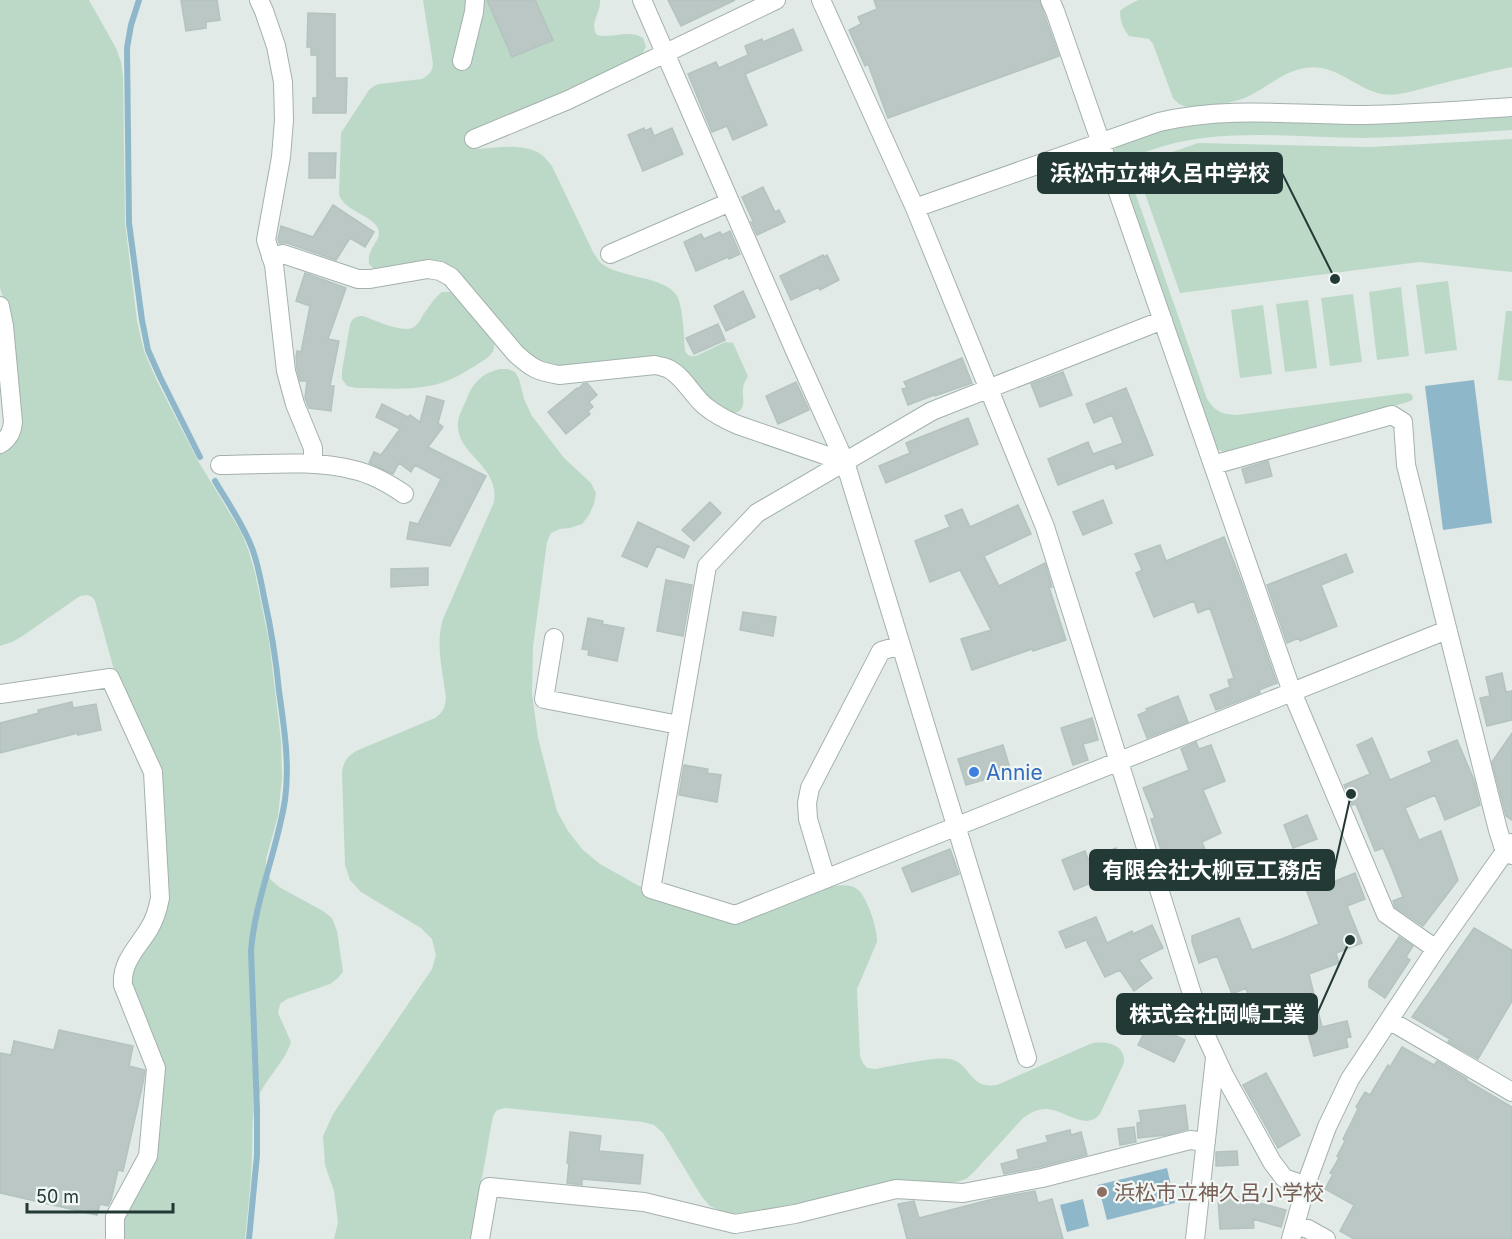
<svg xmlns="http://www.w3.org/2000/svg" width="1512" height="1239" viewBox="0 0 1512 1239" font-family="Inter,'Noto Sans JP',sans-serif">
  <rect width="100%" height="100%" fill="#e1eae7"/>
  <path fill="#bcd9c8" d="M0,0H89L116,48L121,62L123,77L125,223L137,321L144,351L156,379L197,459L241,532L249,552L255,573L269,641L281,740L282,778L278,816L266,859V871L271,880L279,887L323,911L332,918L337,931L343,972L337,979L330,984L287,999L280,1004L278,1013L291,1042C284,1065 261,1082 255,1106C251,1122 253,1139 252,1156C251,1184 248,1211 245,1239H122V1219L164,1067L130,983L131,970L156,932L160,770L114,670L95,601L92,597L87,595L80,596L21,637L12,642L0,646V451L6,447L7,309L0,288Z
    M423,0H600C601,13 589,23 597,35C613,39 628,29 643,38L646,47L642,54L634,60L467,143L470,148L476,149C496,148 525,142 542,155C546,158 549,163 552,166L593,252C595,255 598,260 601,263C618,278 666,276 677,296C683,306 684,338 685,351C688,356 691,357 696,356L725,342L733,343L748,376C746,380 743,384 743,389C742,395 745,402 742,408C730,427 694,383 687,375L559,368L532,359L465,281L374,269L369,264C367,248 379,243 379,233C379,216 344,213 339,194L341,133L369,90L374,86L379,84L422,79C429,75 432,72 433,64Z
    M1138,0H1512V67C1486,72 1461,79 1436,85C1419,89 1399,97 1382,94C1353,88 1336,63 1305,68C1285,71 1268,86 1251,95C1236,103 1219,104 1202,106C1189,107 1182,109 1173,98L1153,44L1149,39L1129,36C1123,29 1120,21 1120,11L1125,7Z
    M1512,115V130C1463,133 1414,137 1365,138C1295,138 1219,126 1151,150C1143,153 1134,155 1126,160V166L1207,399C1216,412 1221,414 1237,415L1407,393L1411,394L1413,397L1412,400L1408,402L1225,453L1216,448L1113,152L1116,147L1162,131L1181,126L1221,121Z
    M1512,139V272L1419,262L1180,293L1135,165L1198,143L1370,147Z
    M1448,281L1457,350L1425,354L1416,285Z
    M1401,287L1409,356L1377,360L1369,292Z
    M442,292H450L458,296C466,305 492,332 494,343C496,355 484,360 475,366C463,373 452,380 438,384C414,391 381,388 356,388L347,386L342,379V371L350,324C353,318 356,316 363,316C375,320 403,334 414,327C418,324 421,319 423,315C429,307 433,299 442,292Z
    M1353,294L1362,362L1330,366L1321,298Z
    M1308,300L1317,368L1285,372L1276,304Z
    M1263,305L1272,374L1240,378L1231,310Z
    M1506,311H1512V381L1498,380Z
    M500,369H508L515,372L519,379L524,399L532,416L564,458L591,483L596,493L594,504L589,515L582,524L570,528L560,529L551,533L547,542L533,647L532,693L538,738L557,811L568,831L582,849L600,864L641,887L651,897L735,925L829,887C838,886 849,883 857,889C867,896 878,930 877,942L857,989L860,1056L863,1063L867,1068L875,1069C893,1066 935,1056 950,1059C972,1064 968,1089 997,1085L1090,1044C1105,1040 1126,1044 1124,1063L1100,1114C1085,1132 1064,1109 1046,1109C1037,1109 1030,1113 1023,1118L973,1173L966,1179L956,1182L747,1213L735,1214L723,1212L710,1206L702,1197L663,1133L654,1125L643,1122L505,1108L497,1110L493,1116L471,1239H334L338,1222L334,1191L325,1165L323,1136L333,1114L432,969L436,955L432,939L421,928L361,892L350,880L345,865L342,773C343,762 347,757 356,751L435,718C443,712 445,708 446,698C443,672 435,644 443,619L494,502C500,465 456,455 458,424C458,415 464,406 467,398C474,381 483,373 500,369Z"/>
  <path fill="#8eb7ca" d="M1474,380L1492,523L1443,530L1425,386Z
    M1167,1168L1175,1203L1107,1220L1098,1185Z
    M1083,1199L1089,1226L1067,1232L1060,1205Z"/>
  <g fill="none" stroke-linecap="round" stroke-linejoin="round">
    <path stroke="#8eb7ca" stroke-width="6" d="M139,0L131,25L127,48L129,223L142,320L148,350L160,377L200,457
      M215,481C228,503 243,524 252,548C258,564 261,581 264,597C271,628 276,659 279,691C284,727 290,764 285,800C277,851 255,900 251,951L257,1109V1155L249,1239"/>
  </g>
  <path fill="#bac7c4" stroke="#b4c3bf" stroke-width="1.5" d="M181,0H217L220,20L206,22V28L186,31Z
    M487,0H535L553,40L512,57Z
    M668,0H735L681,26Z
    M874,0H1039L1059,56L888,118L868,64L865,66L849,30L861,24L858,17L877,9Z
    M308,13L335,14V78H347L346,113H313V98H317V55H311V47H307Z
    M793,29L802,50L745,74L767,125L733,140L727,126L712,132L688,74L716,62L719,68L748,55L745,46L762,39L763,42Z
    M644,128L645,131L651,128L654,136L672,128L683,154L643,171L628,135Z
    M309,153H336L335,178H309Z
    M763,187L775,212L779,210L785,222L757,235L751,222L753,221L742,197Z
    M333,205L374,232L365,247L350,238L336,260L287,243H279L278,239L281,226L313,237Z
    M730,231L740,254L729,259L728,257L696,271L684,242L701,234L704,239L720,232L722,235Z
    M823,255L824,257L827,255L839,280L820,290L819,287L791,300L780,276Z
    M305,273L346,288L328,339L339,341L330,386H334L331,411L309,408L305,398L307,381H300L297,369L296,357L297,351L301,352L310,306L296,301Z
    M743,291L755,317L726,331L714,306Z
    M718,324L725,340L694,354L686,338Z
    M962,358L972,383L935,396L934,395L908,405L902,389L907,388L904,382Z
    M1063,372L1072,395L1040,407L1031,384Z
    M796,382L809,410L778,424L766,396Z
    M587,383L597,395L589,402L593,407L588,411L590,414L566,434L548,412L577,388L578,389L583,384Z
    M1126,388L1153,455L1116,469L1114,463L1058,485L1048,459L1088,442L1093,454L1123,443L1112,415L1094,423L1086,404Z
    M427,396L444,401L438,423L443,427L428,447L486,476L450,546L407,539L410,522L418,524L441,479L415,465L411,472L399,463L393,474L369,463L374,452L381,455L400,429L376,417L382,404L408,417L410,415L420,422Z
    M968,418L978,444L886,483L879,466L910,453L906,443Z
    M1268,461L1272,476L1246,483L1242,469Z
    M1103,500L1112,523L1083,535L1073,512Z
    M710,502L721,513L694,541L682,530Z
    M1018,505L1031,534L984,556L999,586L1045,563L1052,587H1049L1066,640L1033,651L1032,649L972,670L961,639L991,630L960,570L930,582L915,541L950,527L945,516L962,509L970,527Z
    M638,522L689,546L684,558L657,546L647,567L622,556Z
    M1224,537L1241,580L1277,683L1259,690L1260,693L1216,710L1210,695L1230,687L1228,680L1234,678L1210,608L1198,613L1194,601L1154,617L1136,573L1142,570L1135,554L1160,545L1166,561Z
    M1346,554L1353,572L1321,585L1337,626L1300,641L1299,638L1287,643L1267,585Z
    M428,568V585L391,587V569Z
    M666,580L692,585L683,636L657,631Z
    M743,612L776,617L773,636L740,630Z
    M588,618L603,621L602,624L624,628L617,661L588,655L589,650L582,649Z
    M1502,673L1506,692L1512,691V720L1487,726L1480,698L1490,696L1486,677Z
    M1178,696L1188,722L1147,738L1138,715L1147,711L1146,709Z
    M72,702L73,708L96,704L101,730L78,735V733L0,753V723L39,713L38,710Z
    M1092,718L1098,740L1083,744L1088,760L1073,765L1061,728Z
    M1512,733V820L1506,816L1492,762Z
    M1372,738L1390,780L1432,762L1428,752L1457,740L1474,780L1480,805L1445,820L1435,795L1405,808L1419,840L1441,831L1458,880L1423,926L1395,907L1393,901L1403,897L1392,869L1383,848L1375,851L1356,804L1352,805L1344,785L1370,774L1357,745Z
    M1196,742L1199,749L1211,745L1225,781L1203,790L1221,833L1202,842L1216,877L1189,888L1182,870L1169,875L1151,819L1155,818L1143,788L1189,770L1181,749Z
    M1003,745L1011,772L966,785L958,759Z
    M684,765L708,769L707,773L721,775L717,802L679,795Z
    M1307,815L1317,839L1293,848L1284,825Z
    M1116,848L1124,866L1111,872L1112,874L1074,890L1062,860L1085,851L1088,859Z
    M950,849L959,874L912,892L902,868Z
    M1355,873L1365,899L1347,906L1362,943L1336,953L1339,963L1309,974L1322,1027L1347,1021L1351,1037L1346,1038L1348,1047L1314,1056L1304,1019L1285,1023L1284,1020L1278,1021L1276,1011L1255,1017L1246,988L1232,994L1217,956L1199,963L1192,942V936L1239,918L1252,950L1279,940L1319,924L1306,889L1319,884L1321,887Z
    M1096,917L1107,943L1132,931L1133,934L1152,925L1163,948L1139,960L1152,978L1134,991L1120,970L1105,977L1086,940L1066,948L1059,932Z
    M1474,928L1512,950V1001L1478,1059L1448,1042L1450,1039L1412,1017Z
    M1399,937L1413,946L1406,957L1410,960L1385,998L1369,987V981Z
    M1149,1023L1185,1040L1174,1062L1138,1045Z
    M59,1030L133,1046L129,1066L145,1070L143,1083L123,1171L118,1170L111,1200L108,1206L100,1204L97,1215L0,1193V1053L11,1055L14,1041L54,1050Z
    M1402,1047L1434,1065L1437,1061L1467,1079L1466,1080L1512,1107V1239H1354L1340,1231L1354,1205L1325,1189L1333,1174L1330,1173L1339,1158L1337,1156L1345,1141L1343,1139L1358,1109L1356,1107L1365,1092L1370,1095L1388,1065L1390,1067Z
    M1266,1073L1300,1135L1278,1148L1243,1085Z
    M1185,1105L1188,1129L1166,1135L1138,1138L1137,1123L1141,1122L1139,1111Z
    M1134,1127L1136,1142L1120,1145L1118,1129Z
    M1070,1130L1071,1135L1081,1132L1087,1155L1040,1167L1004,1174L1001,1164L1019,1159L1017,1150L1048,1142L1046,1136Z
    M570,1132L601,1136L599,1151L643,1155L640,1184L582,1179V1185L567,1183L569,1163H567Z
    M1237,1151L1238,1165L1216,1166V1152Z
    M1035,1191L1038,1203L1052,1199L1063,1239H907L898,1204L914,1201L919,1218L997,1198Z
    M1233,1196L1286,1210L1281,1227L1253,1219L1254,1228L1220,1229L1218,1197Z"/>
  <g fill="none" stroke-linecap="round" stroke-linejoin="round">
    <defs>
      <path id="minor" d="M259,0L264,11L276,46L283,82L284,120L281,157L266,240L274,265L286,371L295,404L313,448V464
        M642,0L795,351L845,462L1027,1058
        M821,0L915,208L1045,527L1204,1032L1224,1075L1272,1162L1284,1178L1306,1186
        M1050,0L1055,11L1292,692L1386,914L1436,949
        M462,61L474,12L475,0
        M474,139L568,100L776,0
        M915,208L1159,122C1228,106 1295,115 1365,115C1414,114 1463,110 1512,107
        M610,254L730,202
        M271,257L283,254L358,279H370L428,269L440,271L451,277L516,354C533,369 537,371 559,375L655,365C660,366 665,367 669,369C684,377 692,395 705,406C715,414 726,420 738,425L845,462
        M0,306L4,326L13,422C12,432 9,438 0,444
        M1163,320L932,411L757,513L707,566L651,889L735,915L1447,630
        M220,465C262,465 313,459 354,470C372,474 388,483 404,494
        M1213,465L1392,415L1403,422L1406,465L1498,830L1505,852L1512,855
        M554,638L544,699L679,725
        M0,694L110,678L153,772L160,898C158,909 155,919 149,929C138,947 121,962 123,985L156,1068L148,1156L115,1217V1239
        M826,879L808,819L807,803L810,788L881,651L901,645
        M1389,1020L1512,1092
        M1295,1225L1308,1229L1326,1239
        M480,1239L489,1187L644,1202L735,1224L795,1214L896,1189L963,1193L1042,1178L1190,1140L1206,1142
        M1195,1239L1215,1058
        M1291,1239L1308,1179L1327,1127L1350,1079L1436,949L1511,843"/>
    </defs>
    <use href="#minor" stroke="#a4b1ae" stroke-width="20"/>
    <use href="#minor" stroke="#fff" stroke-width="18"/>
  </g>
  <circle fill="#3f7fe0" stroke="#f1f7f5" stroke-width="2" cx="974" cy="772" r="6"/>
  <circle fill="#8d6e63" stroke="#f1f7f5" stroke-width="2" cx="1102" cy="1192" r="6"/>
  <g text-anchor="middle" dominant-baseline="central" stroke-width="4.5" stroke-linejoin="round" paint-order="stroke">
    <g font-size="21" fill="#366cbe" stroke="#f1f7f5" text-anchor="start">
      <text x="986" y="772">Annie</text>
    </g>
    <g font-size="21" fill="#785e54" stroke="#f1f7f5" text-anchor="start">
      <text x="1114" y="1192">浜松市立神久呂小学校</text>
    </g>
  </g>
  <path fill="none" stroke="#233936" stroke-width="2" d="M1335 279L1282 173M1351 794L1334 870M1350 940L1317 1014"/>
  <g fill="#233936" stroke="#f1f7f5" stroke-width="2">
    <circle cx="1335" cy="279" r="6"/>
    <circle cx="1351" cy="794" r="6"/>
    <circle cx="1350" cy="940" r="6"/>
  </g>
  <g fill="#233936" stroke="#233936" stroke-width="2">
    <rect x="1038" y="153" width="244" height="40" rx="6"/>
    <rect x="1090" y="850" width="244" height="40" rx="6"/>
    <rect x="1117" y="994" width="200" height="40" rx="6"/>
  </g>
  <g font-size="22" text-anchor="middle" font-weight="bold" fill="#fff">
    <text x="1160" y="181">浜松市立神久呂中学校</text>
    <text x="1212" y="878">有限会社大柳豆工務店</text>
    <text x="1217" y="1022">株式会社岡嶋工業</text>
  </g>
  <path d="M27 1203v9h146v-9" fill="none" stroke="#233936" stroke-width="3"/>
  <text x="36" y="1203" font-size="18" fill="#233936" stroke="#f1f7f5" stroke-width="4.5" paint-order="stroke">50 m</text>
</svg>
